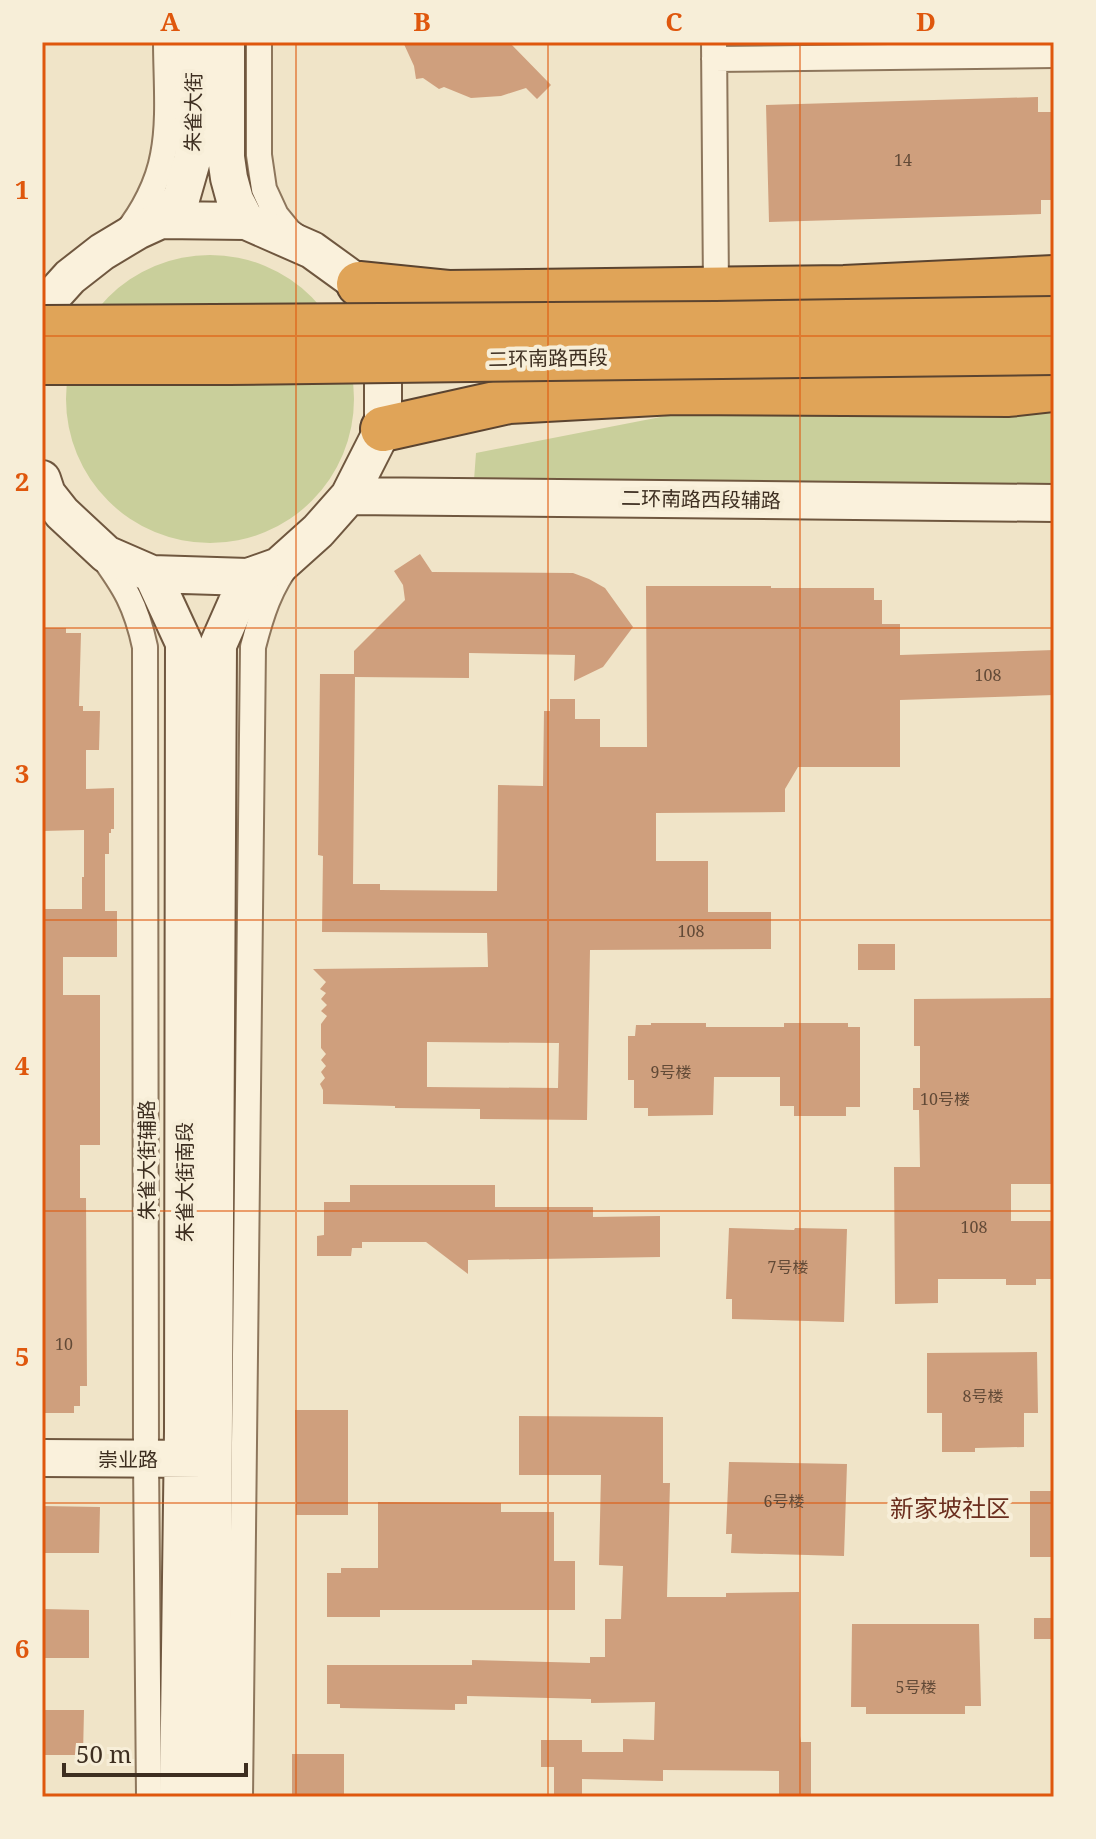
<svg xmlns="http://www.w3.org/2000/svg" width="1096" height="1839" viewBox="0 0 1096 1839" font-family="'Noto Serif','Noto Sans SC',serif">
  <rect width="100%" height="100%" fill="#f0e4c8"/>
  <path fill="#c9cf9b" d="M66 399a144 144 0 1 1 288 0a144 144 0 1 1-288 0Z
    M1054,404V485L474,480L476,453L676,414L970,412Z"/>
  <path fill="#cf9f7d" fill-rule="evenodd" d="M403,42H509L551,85L537,99L526,88L501,96L471,98L444,87L439,89L423,78L416,79L414,66Z
    M1038,97V112H1054V200H1041V214L769,222L766,105Z
    M420,554L432,572L573,573L589,579L605,588L633,627L603,667L574,681L575,655L469,653V678L355,677L353,884H380V890L497,891L498,785L543,786L544,711H550V699H575V719H600V747H647L646,586H771V588H874V600H882V624H900V655L1054,650V695L900,700V767H798L785,789V812L656,813V861H708V912H771V949L590,950L587,1120L480,1119V1109L395,1108V1106L323,1104V1090L320,1084L325,1078L321,1072L326,1066L321,1060L326,1054L321,1048V1024L327,1016L321,1011L327,1005L321,999L326,993L320,989L326,982L313,969L488,967L487,933L322,932L323,856L318,855L320,674H354V651L405,600L403,585L394,571ZM427,1042L559,1043L558,1088L427,1087Z
    M42,628H66V633H81L79,706H83V711H100L99,750H86V789L114,788V829H111V833H109V854H105V911H117V957H63V995H100V1145H80V1198H86L87,1386H80V1406H74V1413H42V909H82V877H84V830L42,831Z
    M858,944H895V970H858Z
    M1054,998V1045H1052L1054,1184H1011V1221H1054V1279H1036V1285H1006V1279H938V1303L895,1304L894,1167H920L919,1110H913V1088H920V1046H914V999Z
    M651,1023H706V1027H784V1023H848V1027H860V1107H846V1116H794V1106H780V1077H714L713,1115L648,1116V1108H634V1080H628V1036H635L636,1025H651Z
    M350,1185H495V1207H593V1217L660,1216V1257L468,1260V1274L426,1242H362V1248H352L351,1256H317V1236L324,1235V1202H350Z
    M729,1228L794,1230L795,1228L847,1229L844,1322L732,1319V1299H726Z
    M1037,1352L1038,1413H1024V1447L975,1448V1452H942V1413H927V1353Z
    M295,1410H348V1515H296Z
    M519,1416L663,1417V1483H670L667,1597H726V1593L799,1592L800,1736L801,1742H811V1796H779V1771L663,1770V1781L582,1779V1797H554V1767H541V1740H582V1752H623V1739L654,1740L655,1702L591,1703V1699L467,1696V1704H455V1710L340,1708V1704H327V1665H472V1660L590,1663V1657H605V1619H621L623,1566L599,1565L601,1475H519Z
    M729,1462L847,1464L844,1556L731,1553L732,1534H726Z
    M1030,1491H1054V1557H1030Z
    M378,1502L501,1503V1512H554V1561H575V1610H380V1617H327V1573H341V1568H378Z
    M42,1506L100,1507L99,1553H42Z
    M42,1609L89,1610V1658H42Z
    M1034,1618H1054V1639H1034Z
    M852,1624H979L981,1706H965V1714H866V1707H851Z
    M42,1710H84L83,1755H42Z
    M292,1754H344V1797H292Z"/>
  <g fill="none" stroke-linecap="round" stroke-linejoin="round">
    <defs>
      <path id="street" d="M259,42V155L264,189L276,215L289,231L298,238
        M714,42L716,289
        M714,59L1054,55
        M125,234C143,212 158,183 163,155C170,120 166,78 166,42
        M100,553C125,587 136,605 145,647L146,1459L149,1797
        M240,1797L253,647C261,616 270,586 291,560"/>
      <path id="secondary" d="M226,42V157L229,178L235,200L246,221
        M161,220L181,199L193,157L194,42
        M42,308L70,277L102,252L137,231L161,220L246,221L312,250L359,284L383,341V429L349,496L318,531L279,566L248,577L152,574L106,554L62,513L47,494L42,479
        M349,496L1054,503
        M152,574L184,643L183,1431L178,1797
        M42,1458L204,1459
        M212,1797L218,645L248,577"/>
      <path id="highway" d="M359,284L448,293L844,288L1054,278
        M383,429L509,401L674,392L1009,394L1054,389"/>
    </defs>
    <use href="#street" stroke="#8d765c" stroke-width="28"/>
    <use href="#secondary" stroke="#6f573f" stroke-width="40"/>
    <use href="#highway" stroke="#5b4430" stroke-width="48"/>
    <use href="#street" stroke="#faf1dc" stroke-width="24"/>
    <use href="#secondary" stroke="#faf1dc" stroke-width="36"/>
    <use href="#highway" stroke="#e0a458" stroke-width="44"/>
    <defs>
      <path id="highway-bridge" d="M42,328L716,324L1054,319
        M42,362H229L1054,352"/>
    </defs>
    <use href="#highway-bridge" stroke="#5b4430" stroke-width="48" stroke-linecap="butt"/>
    <use href="#highway-bridge" stroke="#e0a458" stroke-width="44"/>
  </g>
  <path fill="none" stroke="#df570d" stroke-width="2" stroke-opacity="0.55" d="M296,42V1797M548,42V1797M800,42V1797M42,336H1054M42,628H1054M42,920H1054M42,1211H1054M42,1503H1054"/>
  <g text-anchor="middle" dominant-baseline="central" stroke-width="8" stroke-linejoin="round" paint-order="stroke">
    <g font-size="16" fill="#624a37">
      <text x="903" y="160">14</text>
      <text x="988" y="675">108</text>
      <text x="691" y="931">108</text>
      <text x="671" y="1072">9号楼</text>
      <text x="945" y="1099">10号楼</text>
      <text x="974" y="1227">108</text>
      <text x="788" y="1267">7号楼</text>
      <text x="64" y="1344">10</text>
      <text x="983" y="1396">8号楼</text>
      <text x="784" y="1501">6号楼</text>
      <text x="916" y="1687">5号楼</text>
    </g>
    <g font-size="20" fill="#3d2e20" stroke="#f7eed8">
      <text transform="translate(193 112) rotate(-89)">朱雀大街</text>
      <text transform="translate(548 358) rotate(-1)">二环南路西段</text>
      <text transform="translate(701 499) rotate(1)">二环南路西段辅路</text>
      <text transform="translate(146 1160) rotate(-90)">朱雀大街辅路</text>
      <text transform="translate(184 1182) rotate(-90)">朱雀大街南段</text>
      <text x="128" y="1459">崇业路</text>
    </g>
    <g font-size="24" fill="#6b2e1e" stroke="#f7eed8">
      <text x="950" y="1507">新家坡社区</text>
    </g>
  </g>
  <rect width="1096" height="1839" fill="none" stroke="#f7eed8" stroke-width="88"/>
  <path d="M64 1763v12h182v-12" fill="none" stroke="#3d2e20" stroke-width="4"/>
  <text x="76" y="1763" font-size="24" fill="#3d2e20" stroke="#f7eed8" stroke-width="6" paint-order="stroke">50 m</text>
  <rect x="44" y="44" width="1008" height="1751" fill="none" stroke="#df570d" stroke-width="3"/>
  <g font-size="26" text-anchor="middle" font-weight="bold" fill="#df570d">
    <text x="170" y="31">A</text>
    <text x="422" y="31">B</text>
    <text x="674" y="31">C</text>
    <text x="926" y="31">D</text>
    <text x="22" y="199">1</text>
    <text x="22" y="491">2</text>
    <text x="22" y="783">3</text>
    <text x="22" y="1075">4</text>
    <text x="22" y="1366">5</text>
    <text x="22" y="1658">6</text>
  </g>
</svg>
